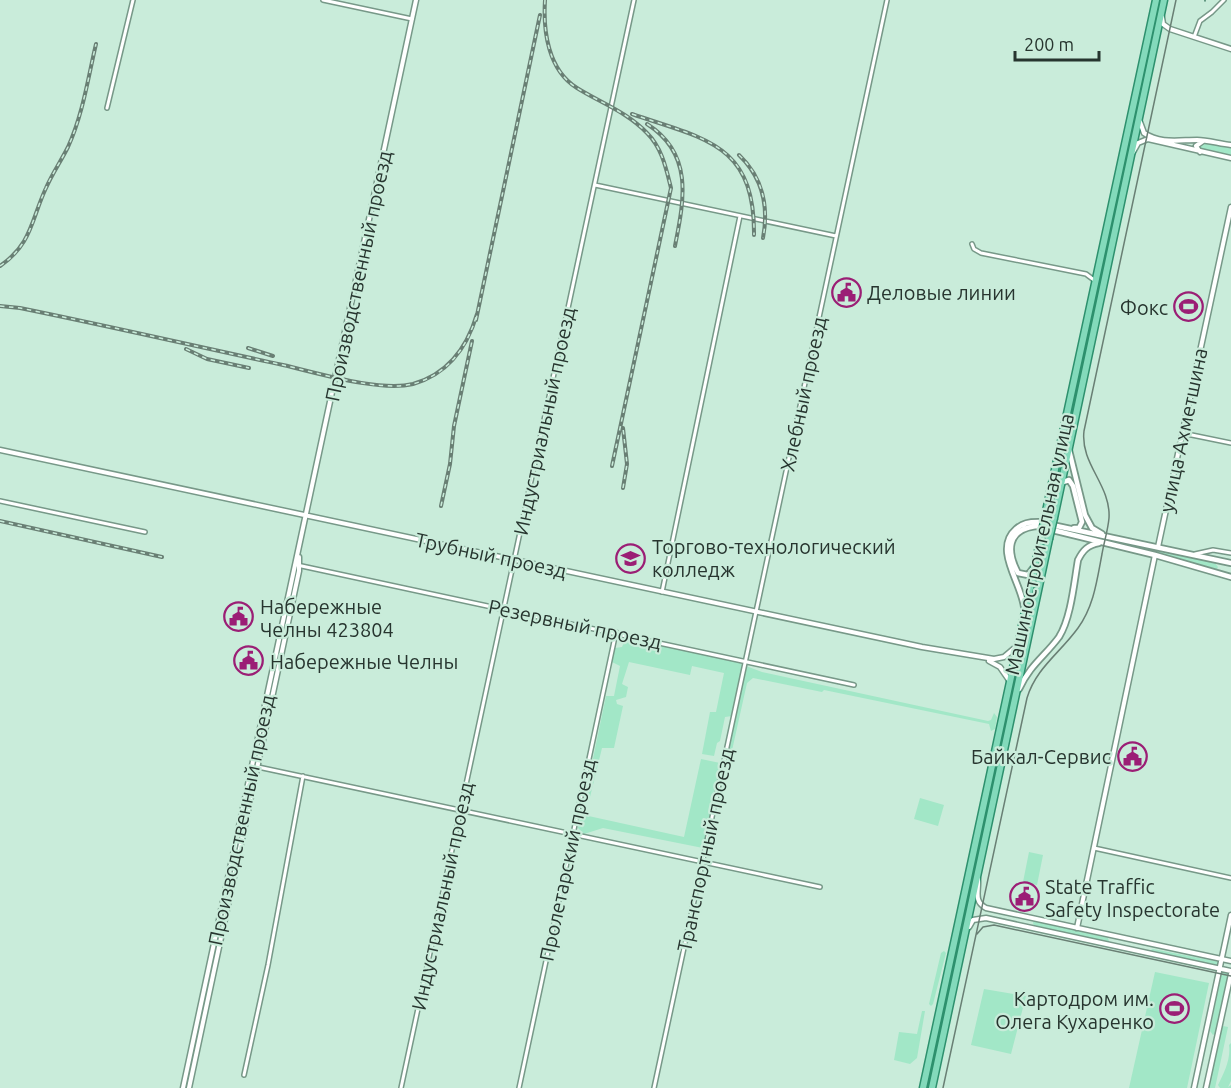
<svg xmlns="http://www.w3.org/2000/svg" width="1231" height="1088" viewBox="0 0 1231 1088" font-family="Ubuntu,sans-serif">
  <rect width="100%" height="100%" fill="#c9ecda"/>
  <path fill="#a2e7c7" d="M1158,0H1160L1117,209L1116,207Z
    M1205,142L1231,147V156L1201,150L1199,146Z
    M1109,232L1106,253L1034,597L1037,573Z
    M1124,544L1215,563L1218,567L1217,569L1124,545Z
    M626,638L741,662L742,666L732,716L725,717L720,741L717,743L714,756L702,754L710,712H716L724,673L692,666L690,675L629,662L622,684L628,687L626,697L616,700L617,704L623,706L614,748H602L590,797L586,792L606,696H614L620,666L612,662L615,648L622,647Z
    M746,666L762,672L988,721L991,720L994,713L997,717L995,729L991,731L989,724L824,690L822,692L753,678L747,683L725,782L722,783Z
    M701,759L720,763L722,766L703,848L603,828L584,834L578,828V821L584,815L684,837Z
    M251,779L253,780L207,994H205Z
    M920,798L944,805L938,826L914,819Z
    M1029,852L1043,855L1037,885L1023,882Z
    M1035,921L1108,938L1109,941L1107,943L1034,927L1033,922Z
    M1153,949L1220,962L1218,967L1152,953L1151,950Z
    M944,951L946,953L933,1004L931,1006L929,1004L941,953Z
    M1222,970L1229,972L1217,1033L1213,1035L1210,1031Z
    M1155,972L1209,983L1187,1088H1129Z
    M984,989L1026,996L1011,1054L971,1045Z
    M922,1011H925L917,1058L910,1064L894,1060L899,1032L917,1034Z
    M1223,1026L1228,1027L1215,1088H1208L1221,1027Z
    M1231,1043V1081L1228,1087L1231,1085V1088H1220L1218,1085C1224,1073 1231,1059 1229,1045Z"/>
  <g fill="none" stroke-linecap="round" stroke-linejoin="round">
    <path stroke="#3f7c63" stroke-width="1.5" d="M1205,1V0"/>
    <defs>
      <path id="minor" d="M323,0L412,19
        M1194,37L1200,21L1212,12L1224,0
        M107,108L133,0
        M595,185L836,236
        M972,244L974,249L981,253L1086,274L1094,280
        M1182,433L1231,443
        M0,501L145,532
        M1195,554L1213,550L1231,553
        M297,565L854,685
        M662,592L740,216
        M258,767L820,887
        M1094,848L1231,878
        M244,1075L268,965L303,776
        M401,1088L634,0
        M519,1088L616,632
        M654,1088L887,0"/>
      <path id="tertiary" d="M1162,17L1163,24L1170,29L1231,49
        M1140,122L1144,133C1160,144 1179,140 1197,140C1208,140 1220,144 1231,145
        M1133,152L1138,143L1148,139L1231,158
        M1200,152L1196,146L1203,141
        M0,450L922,647L994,659L1004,657L1017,646
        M1158,547L1231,207
        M989,661L1000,667L1009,680
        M978,879C979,891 973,901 986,908L1231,961
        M969,927L973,920L986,918L1231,971
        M1077,928L1155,555
        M183,1088L416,0
        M189,1088L299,571V557
        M1194,1088L1231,915
        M1206,1088L1231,974"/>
      <path id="secondary" d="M1069,450L1085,515L1092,528L1102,534
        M1061,485L1063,482L1069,480L1073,486L1082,522L1079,528H1074
        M1034,567L1028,575L1018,573C1007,552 1006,530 1036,526L1155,555L1231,577
        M1024,607C1021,582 993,549 1016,529C1023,523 1029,522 1038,522L1231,563
        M1019,689C1030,665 1045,656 1059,637C1071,618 1074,583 1078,560C1083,550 1088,545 1099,543"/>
      <path id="primary" d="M1045,516L1156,0
        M1054,518L1164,0
        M923,1088L1041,537
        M932,1088L1049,539"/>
    </defs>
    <use href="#minor" stroke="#779888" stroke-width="6"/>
    <use href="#tertiary" stroke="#779888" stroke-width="7"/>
    <use href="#secondary" stroke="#779888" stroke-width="8"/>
    <use href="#primary" stroke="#2d906d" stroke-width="9"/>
    <use href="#minor" stroke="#fff" stroke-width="3"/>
    <use href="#tertiary" stroke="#fff" stroke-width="4"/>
    <use href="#secondary" stroke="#fff" stroke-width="4.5"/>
    <use href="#primary" stroke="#83dabb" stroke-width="6"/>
    <path stroke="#697f74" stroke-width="1.5" d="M977,934L983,927L994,925L1231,976
      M943,1088L1027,698C1036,668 1060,653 1078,628C1094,606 1097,580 1102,554C1104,542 1108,530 1109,518C1111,485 1080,464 1084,431L1176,0"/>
    <defs>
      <path id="rail" d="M545,0C543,31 548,70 577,88C601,103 627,112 647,133C662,148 666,168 671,188L612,466
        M632,114C704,139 755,143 754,235
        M647,124C694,154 684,200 675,246
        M739,155C763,178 769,206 763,238
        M0,266C32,244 31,220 46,188C52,174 61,161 68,147C83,114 88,78 96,44
        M0,306L20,308C108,326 195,346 283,365C318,373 379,392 413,384C448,374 467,348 477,314
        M476,320L540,15
        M248,348L273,356
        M186,349L207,359L249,368
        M623,488L627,464L623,428
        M441,506L450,464L454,426L472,341
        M0,521L162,557"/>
    </defs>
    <use href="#rail" stroke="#697f74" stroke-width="4"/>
    <use href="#rail" stroke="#c9ecda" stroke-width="1.5" stroke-dasharray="4.5" stroke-linecap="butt"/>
    <defs>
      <path id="primary-bridge" d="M1041,537L1045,516
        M1049,539L1054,518"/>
    </defs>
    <use href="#primary-bridge" stroke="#2d906d" stroke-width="9" stroke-linecap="butt"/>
    <use href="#primary-bridge" stroke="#83dabb" stroke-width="6"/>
  </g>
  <defs>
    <symbol id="civic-ring" viewBox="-11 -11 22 22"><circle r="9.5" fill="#c9ecda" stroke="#9b1e75" stroke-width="1.5"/><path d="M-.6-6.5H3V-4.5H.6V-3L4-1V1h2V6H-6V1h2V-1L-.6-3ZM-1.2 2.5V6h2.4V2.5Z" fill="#9b1e75"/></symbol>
    <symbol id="stadium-ring" viewBox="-11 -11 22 22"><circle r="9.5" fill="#c9ecda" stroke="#9b1e75" stroke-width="1.5"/><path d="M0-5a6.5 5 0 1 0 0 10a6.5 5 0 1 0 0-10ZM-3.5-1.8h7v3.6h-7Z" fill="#9b1e75"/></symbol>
    <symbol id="university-ring" viewBox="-11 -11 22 22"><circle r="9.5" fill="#c9ecda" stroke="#9b1e75" stroke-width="1.5"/><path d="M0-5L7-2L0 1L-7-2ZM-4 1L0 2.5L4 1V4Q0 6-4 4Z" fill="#9b1e75"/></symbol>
  </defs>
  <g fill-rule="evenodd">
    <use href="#civic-ring" x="830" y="276" width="33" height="33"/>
    <use href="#stadium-ring" x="1172" y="290" width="33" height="33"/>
    <use href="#university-ring" x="614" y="542" width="33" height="33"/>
    <use href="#civic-ring" x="222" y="600" width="33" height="33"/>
    <use href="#civic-ring" x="232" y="644" width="33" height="33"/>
    <use href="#civic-ring" x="1116" y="740" width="33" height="33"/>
    <use href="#civic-ring" x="1008" y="880" width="33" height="33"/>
    <use href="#stadium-ring" x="1158" y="992" width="33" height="33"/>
  </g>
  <g text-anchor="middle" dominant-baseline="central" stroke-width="4.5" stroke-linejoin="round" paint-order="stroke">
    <g font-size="20" fill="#27352f" stroke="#c9ecda">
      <text transform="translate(358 276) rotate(-78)">Производственный проезд</text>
      <text transform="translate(803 394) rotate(-78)">Хлебный проезд</text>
      <text transform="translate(544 421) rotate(-78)">Индустриальный проезд</text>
      <text transform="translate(1183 430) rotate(-78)">улица Ахметшина</text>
      <text transform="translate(1039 544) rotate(-78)">Машиностроительная улица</text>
      <text transform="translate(491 555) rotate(12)">Трубный проезд</text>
      <text transform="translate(575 624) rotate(12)">Резервный проезд</text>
      <text transform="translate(241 820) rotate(-78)">Производственный проезд</text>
      <text transform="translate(705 850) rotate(-78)">Транспортный проезд</text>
      <text transform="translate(567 860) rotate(-78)">Пролетарский проезд</text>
      <text transform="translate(442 896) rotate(-78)">Индустриальный проезд</text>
    </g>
    <g font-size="20" fill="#27352f" stroke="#c9ecda" text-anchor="start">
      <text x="867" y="292">Деловые линии</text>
      <text x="1168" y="307" text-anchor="end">Фокс</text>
      <text x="652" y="546">Торгово-технологический<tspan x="652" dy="23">колледж</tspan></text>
      <text x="260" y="606">Набережные<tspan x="260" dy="23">Челны 423804</tspan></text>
      <text x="270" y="661">Набережные Челны</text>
      <text x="1111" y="756" text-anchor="end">Байкал-Сервис</text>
      <text x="1045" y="886">State Traffic<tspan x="1045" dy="23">Safety Inspectorate</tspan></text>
      <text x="1154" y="998" text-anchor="end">Картодром им.<tspan x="1154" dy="23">Олега Кухаренко</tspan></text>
    </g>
  </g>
  <path d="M1015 51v9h84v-9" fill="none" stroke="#27352f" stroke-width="3"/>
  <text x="1024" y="51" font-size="18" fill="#27352f" stroke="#c9ecda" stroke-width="4.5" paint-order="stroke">200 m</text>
</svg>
